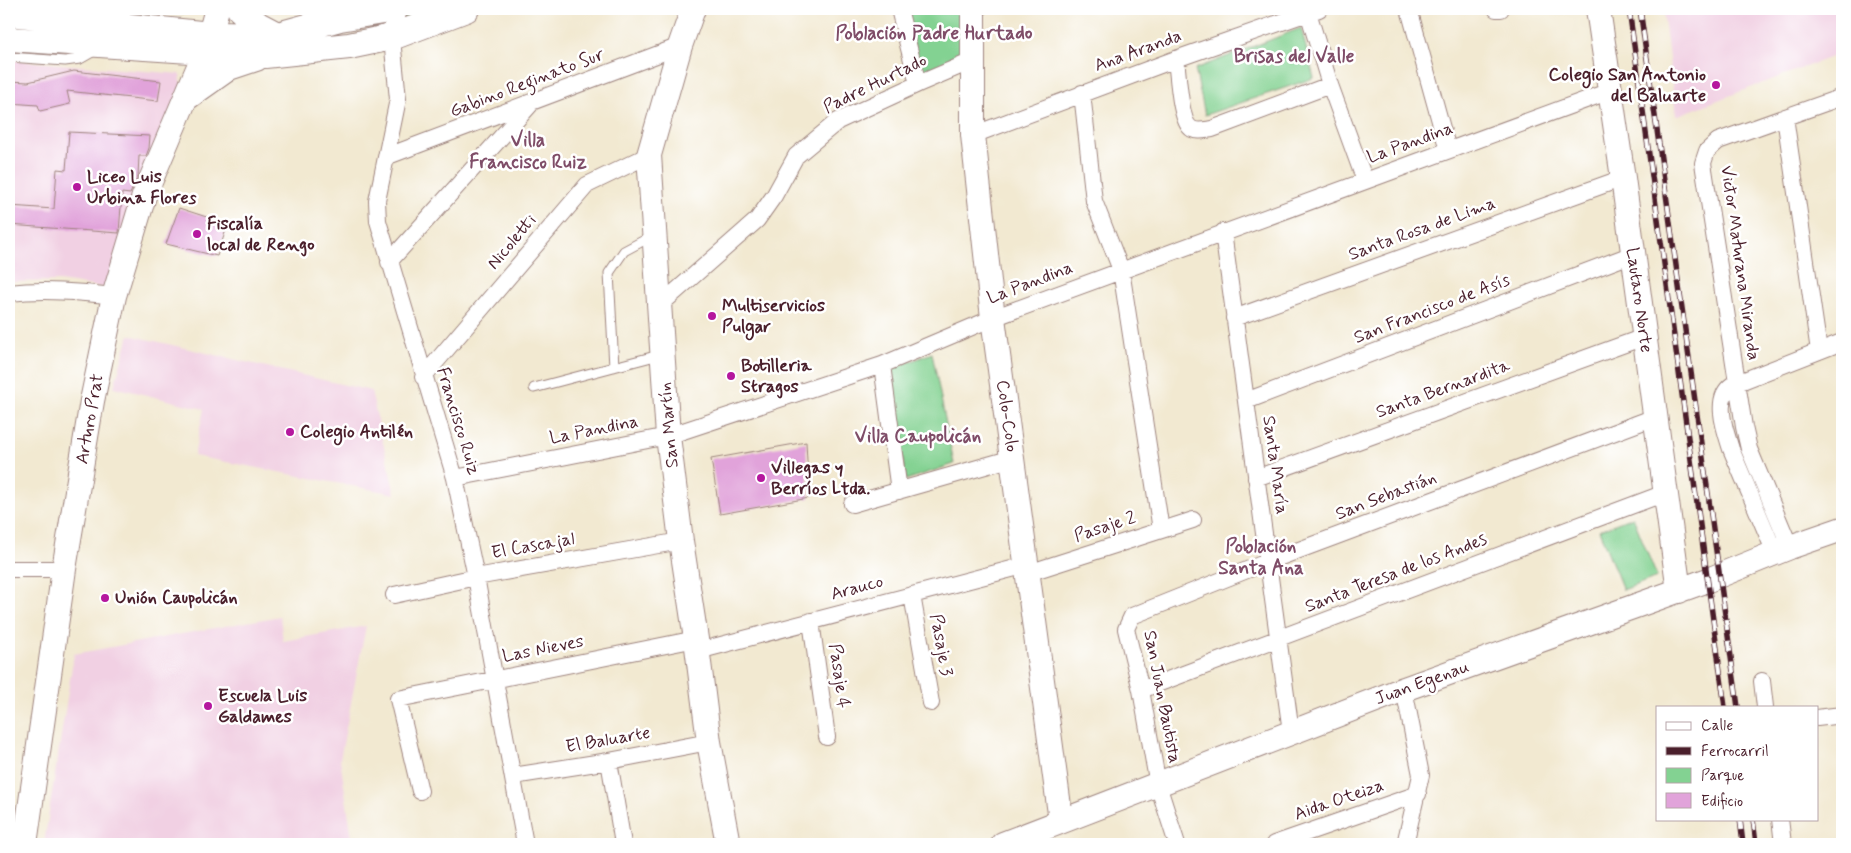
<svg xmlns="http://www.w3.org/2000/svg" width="1851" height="853" viewBox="0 0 1851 853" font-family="Mynerve,sans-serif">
  <rect width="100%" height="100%" fill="#fff"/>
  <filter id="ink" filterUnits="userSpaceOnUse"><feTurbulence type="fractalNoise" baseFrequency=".02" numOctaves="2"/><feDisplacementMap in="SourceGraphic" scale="10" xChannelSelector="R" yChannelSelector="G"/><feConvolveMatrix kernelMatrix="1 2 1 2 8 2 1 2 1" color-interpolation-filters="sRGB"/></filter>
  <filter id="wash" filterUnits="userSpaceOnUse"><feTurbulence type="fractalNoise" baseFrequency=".0096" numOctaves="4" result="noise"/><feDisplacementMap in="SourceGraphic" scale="20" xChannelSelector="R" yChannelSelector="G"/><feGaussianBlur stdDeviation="1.12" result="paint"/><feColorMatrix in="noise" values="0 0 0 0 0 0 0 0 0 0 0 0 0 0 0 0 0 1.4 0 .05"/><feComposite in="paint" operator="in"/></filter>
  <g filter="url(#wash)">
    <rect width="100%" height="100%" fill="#f2e9d1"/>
    <path fill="#f1d0e3" d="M1663,9H1842V53L1676,116Z
      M9,60L180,74L182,93L105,288L59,281L9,282Z
      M129,335L371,391L395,494L194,456L204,409L114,387Z
      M280,616L283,641L366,626L340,759L353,844H44L74,654Z"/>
    <path fill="#83d292" stroke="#66785e" d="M92,9H211L210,13L91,14Z
      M412,9H443L404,23L400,13Z
      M905,9H977L972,58L922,79Z
      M1301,28L1314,78L1205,115L1195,69Z
      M932,353L954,464L906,480L889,370Z
      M1633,517L1657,577L1623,590L1599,530Z"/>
    <g id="blocks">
      <path fill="#e1a3da" d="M74,71L161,81L158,101L67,91L70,104L40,111L38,105L9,103V81L28,82Z
        M69,132L150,136L149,148L146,156H139L138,176L130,194L122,193L119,233L9,225V206L54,209L57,169L66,170Z
        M179,208L228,224L217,256L166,244Z
        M806,442L809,498L720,514L711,459Z"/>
    </g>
  </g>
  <g filter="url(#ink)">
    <use href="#blocks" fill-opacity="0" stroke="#9e847e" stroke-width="1"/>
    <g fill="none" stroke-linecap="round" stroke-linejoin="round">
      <defs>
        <path id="lane" d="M9,57L65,61L80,59L94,51
          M614,367L609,273L624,251L652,236
          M534,388L663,354"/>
        <path id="street" d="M899,9L918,84
          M1409,9L1448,150
          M1496,9H1501
          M1308,12L1330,85L1365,181
          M391,29L398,99L377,201L378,221L455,478L476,577L525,844
          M1176,59C1178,73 1180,123 1192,129C1198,132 1205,130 1212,129L1330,85
          M1082,93L1094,201L1121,270L1161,530
          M1785,117L1819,351
          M973,135L1176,59L1319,9
          M388,156L680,46
          M1223,232L1291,732
          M389,262L530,105
          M9,293C44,289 79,292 114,296
          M659,306L757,220L774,196L796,156L838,121L918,84L972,61
          M1234,318L1623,178
          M882,365L899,491
          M423,377L587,185L649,155
          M1246,401L1633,254
          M455,478L668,436L882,365L993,318L1610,91
          M1256,478L1644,337
          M852,504L1013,458
          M1790,547L1749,449L1744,427L1703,163L1707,151L1718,141L1842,97
          M1775,553L1731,449C1725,430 1713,398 1732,385L1842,342
          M9,569H64
          M1028,573L1193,520
          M394,595L476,577L681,541
          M912,595L931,703
          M811,621L827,737
          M698,651L1027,565
          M1762,681L1765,707
          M1404,689L1421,775L1405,844
          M1141,690L1665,493
          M1817,718L1842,715
          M609,761L623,844
          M513,776L609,761L709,742
          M420,791L398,699L696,639
          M1780,819L1783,844
          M1177,844L1158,785L1141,690L1126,629L1132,616L1267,562L1655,417
          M1274,844L1418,794"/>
        <path id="secondary" d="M693,9L680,46L649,155L668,436L681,541L696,639L709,742L728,844
          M973,9V135L993,318L1061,821
          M1598,9L1623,178L1679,591
          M9,14L211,34
          M9,39L205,52
          M25,844L64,569L92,401L114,296L144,196L205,52L217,9
          M1003,844L1404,689L1708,580L1790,547L1842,529"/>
        <path id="primary" d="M240,9L258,25L277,35
          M211,34L278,35L340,18L395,9
          M205,52L265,55L349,46L392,37L466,9
          M188,96L229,67L256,58"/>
      </defs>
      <use href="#lane" stroke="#9e847e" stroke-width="11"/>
      <use href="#street" stroke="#9e847e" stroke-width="18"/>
      <use href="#secondary" stroke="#9e847e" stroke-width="26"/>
      <use href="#primary" stroke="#9e847e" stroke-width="28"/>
      <use href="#lane" stroke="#fff" stroke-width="9"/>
      <use href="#street" stroke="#fff" stroke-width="16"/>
      <use href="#secondary" stroke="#fff" stroke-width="24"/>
      <use href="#primary" stroke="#fff" stroke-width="26"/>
      <defs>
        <path id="rail" d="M1629,9L1725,707
          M1640,9L1738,707
          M1740,819L1743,844
          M1753,819L1756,844"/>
      </defs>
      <use href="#rail" stroke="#4a1f2b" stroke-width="5.5"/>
      <use href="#rail" stroke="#fff" stroke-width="4" stroke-dasharray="11" stroke-linecap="butt"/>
    </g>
  </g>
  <g fill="#b5179e" stroke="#fff" stroke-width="2">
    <circle cx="1716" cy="85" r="5"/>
    <circle cx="77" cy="187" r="5"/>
    <circle cx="197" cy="234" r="5"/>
    <circle cx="712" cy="316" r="5"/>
    <circle cx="731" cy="376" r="5"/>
    <circle cx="290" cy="432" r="5"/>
    <circle cx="761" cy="478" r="5"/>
    <circle cx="105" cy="598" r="5"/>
    <circle cx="208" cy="706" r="5"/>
  </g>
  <g text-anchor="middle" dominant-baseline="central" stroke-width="5" stroke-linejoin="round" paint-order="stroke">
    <g font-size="18" fill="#4a1f2b" stroke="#fff">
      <text transform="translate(1138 51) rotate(-20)">Ana Aranda</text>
      <text transform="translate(527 83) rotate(-21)">Gabino Reginato Sur</text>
      <text transform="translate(875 84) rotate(-26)">Padre Hurtado</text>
      <text transform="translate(1410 143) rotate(-20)">La Pandina</text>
      <text transform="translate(1422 229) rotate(-20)">Santa Rosa de Lima</text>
      <text transform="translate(512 242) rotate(-50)">Nicoletti</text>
      <text transform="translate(1740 263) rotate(82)">Victor Maturana Miranda</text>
      <text transform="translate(1030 283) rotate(-21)">La Pandina</text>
      <text transform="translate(1639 300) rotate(82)">Lautaro Norte</text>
      <text transform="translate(1432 309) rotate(-21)">San Francisco de Asís</text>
      <text transform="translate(1443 389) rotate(-20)">Santa Bernardita</text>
      <text transform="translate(1007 416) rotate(82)">Colo-Colo</text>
      <text transform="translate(90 419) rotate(-80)">Arturo Prat</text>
      <text transform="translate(458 421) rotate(73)">Francisco Ruiz</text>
      <text transform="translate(669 425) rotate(-95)">San Martín</text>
      <text transform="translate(594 430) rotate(-11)">La Pandina</text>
      <text transform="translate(1275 465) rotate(82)">Santa María</text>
      <text transform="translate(1386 496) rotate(-21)">San Sebastián</text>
      <text transform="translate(1105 527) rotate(-18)">Pasaje 2</text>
      <text transform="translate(533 546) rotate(-10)">El Cascajal</text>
      <text transform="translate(1396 573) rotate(-21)">Santa Teresa de los Andes</text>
      <text transform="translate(857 588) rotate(-15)">Arauco</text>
      <text transform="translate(941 645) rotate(80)">Pasaje 3</text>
      <text transform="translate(543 649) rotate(-11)">Las Nieves</text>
      <text transform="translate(839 676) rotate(82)">Pasaje 4</text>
      <text transform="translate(1422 683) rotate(-20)">Juan Egenau</text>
      <text transform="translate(1162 697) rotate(79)">San Juan Bautista</text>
      <text transform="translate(608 740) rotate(-10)">El Baluarte</text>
      <text transform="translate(1339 800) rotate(-19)">Aida Oteiza</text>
    </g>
    <g font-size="18" font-weight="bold" fill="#4a1f2b" stroke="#fff" text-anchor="start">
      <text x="1706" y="75" text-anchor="end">Colegio San Antonio<tspan x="1706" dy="21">del Baluarte</tspan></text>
      <text x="87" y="177">Liceo Luis<tspan x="87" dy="21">Urbina Flores</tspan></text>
      <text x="207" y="224">Fiscalía<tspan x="207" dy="21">local de Rengo</tspan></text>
      <text x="722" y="306">Multiservicios<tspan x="722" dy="21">Pulgar</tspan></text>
      <text x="741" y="366">Botilleria<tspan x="741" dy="21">Stragos</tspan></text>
      <text x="300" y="432">Colegio Antilén</text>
      <text x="771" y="468">Villegas y<tspan x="771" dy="21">Berríos Ltda.</tspan></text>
      <text x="115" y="598">Unión Caupolicán</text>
      <text x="218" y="696">Escuela Luis<tspan x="218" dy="21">Galdames</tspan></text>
    </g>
    <g font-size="19" font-weight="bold" fill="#7f4d68" stroke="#fff">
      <text x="934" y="33">Población Padre Hurtado</text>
      <text x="1294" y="56">Brisas del Valle</text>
      <text x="528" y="140">Villa<tspan x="528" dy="22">Francisco Ruiz</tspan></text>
      <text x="918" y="436">Villa Caupolicán</text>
      <text x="1261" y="546">Población<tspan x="1261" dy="22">Santa Ana</tspan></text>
    </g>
  </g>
  <rect width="1851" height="853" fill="none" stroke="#fff" stroke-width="30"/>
  <rect x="1656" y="706" width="162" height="115" fill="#ffffff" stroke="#b7a5aa"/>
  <rect x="1666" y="722" width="25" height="8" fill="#ffffff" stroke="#b7a5aa"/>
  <text x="1701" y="730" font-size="15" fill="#4a1f2b">Calle</text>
  <rect x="1666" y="747" width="25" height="8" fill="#4a1f2b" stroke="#b7a5aa"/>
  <text x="1701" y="756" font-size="15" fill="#4a1f2b">Ferrocarril</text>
  <rect x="1666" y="768" width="25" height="15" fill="#83d292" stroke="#b7a5aa"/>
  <text x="1701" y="780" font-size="15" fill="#4a1f2b">Parque</text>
  <rect x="1666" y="793" width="25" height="15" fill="#e1a3da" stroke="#b7a5aa"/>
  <text x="1701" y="806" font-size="15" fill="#4a1f2b">Edificio</text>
</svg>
